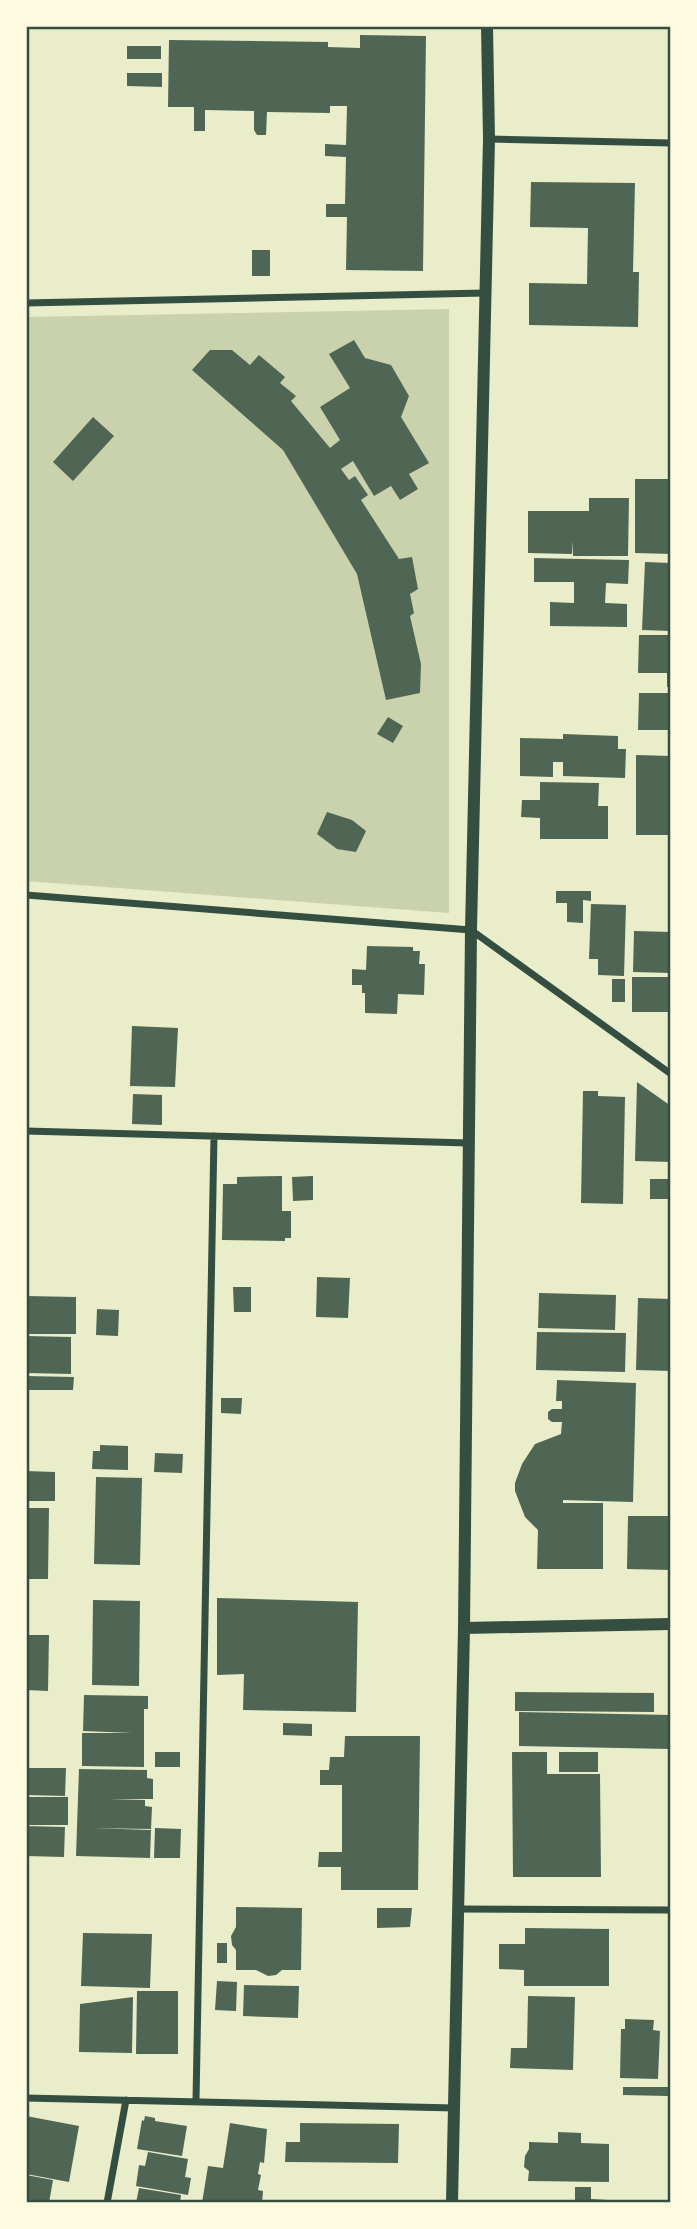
<svg xmlns="http://www.w3.org/2000/svg" width="697" height="2229" viewBox="0 0 697 2229" font-family="'Fira Sans',sans-serif">
  <rect width="100%" height="100%" fill="#e9edc9"/>
  <path fill="#cad2ad" d="M449,309V913L26,881V317Z"/>
  <path fill="#4f6655" d="M360,35L426,36L423,271L346,270L347,217H326V204H345L346,157L325,156V144L346,145L347,106H330V113L267,112L266,135H257L254,130V111L205,110V131H194V107H168L169,40L328,42V47L360,48Z
    M127,46H161V59H127Z
    M127,73H162V87L127,86Z
    M531,182L635,183L633,272H639L638,327L529,325V283L587,284L588,228L530,227Z
    M252,250H270V276H252Z
    M354,340L365,358L391,365L409,396L401,417L429,463L409,474L418,489L400,500L391,486L374,496L353,461L341,469L349,480L355,476L368,495L361,500L399,559L412,557L418,589L410,594L414,613L410,616L421,664L420,693L386,700L357,574L283,450L192,370L210,350H232L250,365L259,355L285,377L280,383L296,396L291,401L330,448L340,440L320,407L350,388L329,354Z
    M93,417L114,436L73,481L53,462Z
    M635,479H671V554L635,553Z
    M589,498H629L628,556H573V541L572,554L528,553V511H589Z
    M534,558L629,560L628,584L606,583L605,603L627,604V627L550,626V602L574,603V582H534Z
    M645,562L671,563V631L642,630Z
    M639,635H671V687H667V673H638Z
    M639,693H671V730H638Z
    M388,717L403,726L393,743L377,734Z
    M563,734L618,736V749H626L625,778L563,776V762H553V777L520,776V738L563,739Z
    M636,755L671,756V835H636Z
    M540,782L599,783L598,806H608V839H540V818L521,817L522,800H540Z
    M327,812L352,820L366,831L356,852L337,849L317,834Z
    M556,891H591V901L583,900V923L567,922V903H556Z
    M591,904L626,905L624,976L598,975V959H589Z
    M634,931L671,932V973L633,972Z
    M367,946L413,947V951H420L419,964H425L424,995L398,994L397,1014L365,1013V993H362V985H352V969L366,970Z
    M632,977H671V1012H632Z
    M612,979H625V1002H612Z
    M132,1026L178,1028L175,1087L130,1086Z
    M637,1082L671,1106V1162L635,1161Z
    M583,1091H598V1096L625,1097L623,1204L581,1203Z
    M133,1094L162,1095V1125L132,1124Z
    M282,1176V1211H291V1238H285V1241L222,1240L223,1184H237V1177Z
    M313,1176V1200L293,1201L292,1177Z
    M650,1179H671V1199H650Z
    M317,1277L350,1278L348,1318L316,1317Z
    M233,1287H251V1312H234Z
    M539,1293L616,1295L615,1330L538,1328Z
    M26,1296L76,1297V1334H26Z
    M638,1298L671,1299V1371L636,1370Z
    M97,1309L119,1310L118,1336L96,1335Z
    M537,1332L626,1333L625,1372L536,1370Z
    M26,1336L71,1337V1374L26,1373Z
    M26,1376L74,1377L73,1390H26Z
    M557,1380L636,1383L633,1502L563,1500V1503H603V1569H537L538,1530L525,1517L515,1491V1483L522,1464L535,1444L561,1434L562,1422H552L548,1419V1412L552,1409H562V1401H556Z
    M221,1398H242L241,1414L221,1413Z
    M100,1445L128,1446V1470L92,1469L93,1451H100Z
    M155,1453L183,1454L182,1473L154,1472Z
    M26,1471L55,1472V1501H26Z
    M96,1477L142,1478L140,1565L94,1564Z
    M26,1508H49L48,1579H26Z
    M628,1516H671V1570L627,1569Z
    M217,1598L358,1602L356,1712L243,1710L244,1674L217,1675Z
    M93,1600L140,1601L139,1686L92,1685Z
    M26,1635H49L48,1691L26,1690Z
    M515,1692L654,1693V1712L515,1711Z
    M84,1695L148,1696V1709H144V1767L82,1766V1733H132L83,1731Z
    M519,1712L671,1715L670,1749L519,1746Z
    M283,1723L312,1724V1736L283,1735Z
    M345,1736H420L418,1890H341V1867H318L319,1852H342V1785H320V1770H329L330,1757H344Z
    M155,1752H180V1767H155Z
    M512,1752H547V1774H600L601,1877H513Z
    M559,1752H598V1772H559Z
    M26,1768H66L65,1796L26,1795Z
    M79,1769L147,1770V1778L153,1779V1799H109L145,1800V1806L152,1807L151,1829L90,1828L151,1830L150,1858L76,1856Z
    M26,1797H68V1825H26Z
    M26,1826L65,1827L64,1857L26,1856Z
    M155,1828L181,1829L180,1858H154Z
    M236,1907L302,1908L301,1970H282L276,1975L268,1976L256,1970H236V1950L232,1945L231,1936L236,1927Z
    M377,1908H412L410,1927L377,1928Z
    M525,1928L609,1929V1986H524V1970L499,1969V1944H525Z
    M83,1933L152,1934L150,1988L81,1986Z
    M217,1943H227V1963H217Z
    M217,1981L237,1982L236,2011L215,2010Z
    M244,1985L299,1986L298,2018L243,2016Z
    M137,1991H178V2054H136Z
    M528,1996L575,1997L573,2070L510,2068L511,2048H527Z
    M133,1997L132,2053L79,2052L80,2004Z
    M625,2019L654,2020L653,2030L660,2031L658,2079L620,2078L621,2029H625Z
    M623,2087H668V2096L623,2095Z
    M26,2116L79,2126L69,2182L26,2174Z
    M145,2116L155,2118V2121L187,2126L182,2156L137,2149L142,2120L144,2121Z
    M230,2123L267,2129L264,2163L260,2162L258,2174L261,2175L258,2190L263,2191L262,2203H202L208,2166L223,2168Z
    M300,2123L399,2124L398,2163L285,2162L286,2142H300Z
    M558,2132L581,2133V2143L609,2144V2182L528,2181L529,2171L524,2167L525,2156L529,2149V2142L558,2143Z
    M148,2152L188,2159L185,2177L191,2178L188,2195L136,2186L139,2165L145,2166Z
    M26,2175L53,2180L49,2203H26Z
    M575,2187H591V2199L608,2200V2203H575Z
    M139,2188L181,2195L180,2203H136Z"/>
  <g fill="none" stroke-linecap="round" stroke-linejoin="round">
    <path stroke="#344e41" stroke-width="7" d="M489,139L671,143
      M26,303L485,293
      M26,895L471,930L671,1074
      M26,1131L469,1143
      M458,1909L671,1910
      M26,2098L454,2108
      M196,2101L214,1136
      M107,2203L126,2100"/>
    <path stroke="#344e41" stroke-width="12" d="M464,1628L671,1624
      M452,2203L464,1628L471,930L489,139L487,26"/>
  </g>
  <rect width="697" height="2229" fill="none" stroke="#fefae0" stroke-width="56"/>
  <rect x="28" y="28" width="641" height="2173" fill="none" stroke="#344e41" stroke-width="2.5"/>
</svg>
